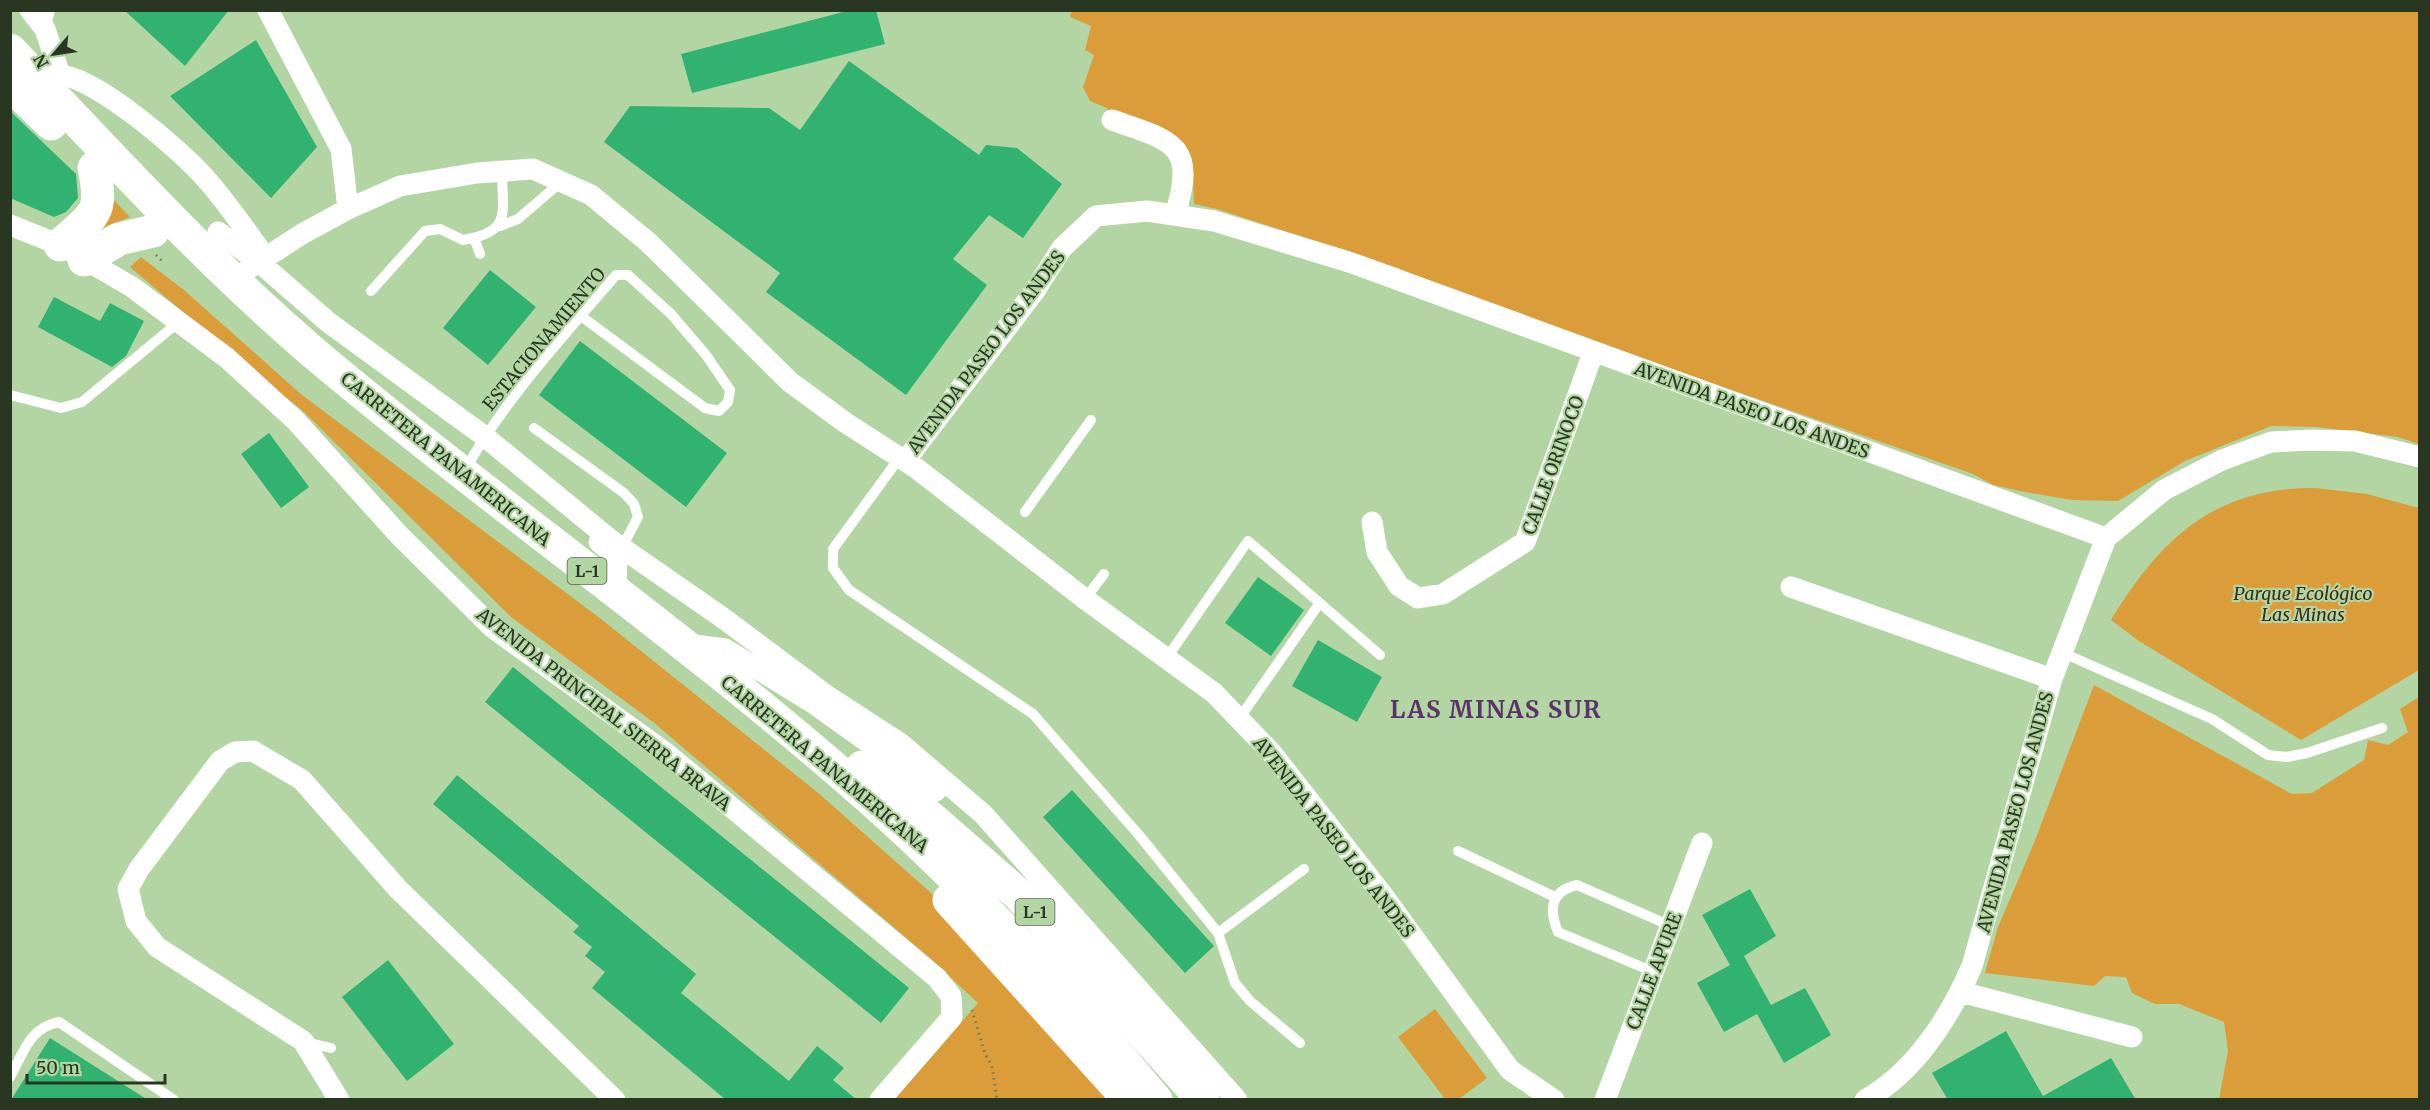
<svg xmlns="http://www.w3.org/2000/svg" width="2430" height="1110" viewBox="0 0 2430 1110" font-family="Merriweather,serif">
  <rect width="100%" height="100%" fill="#b3d5a3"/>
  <path fill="#da9d3a" d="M1072,10L2419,11V444L2398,437L2317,427L2271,426L2185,461L2118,501L2072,500L2025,492L1993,485L1973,474L1479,302L1398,268L1217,209L1194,204L1193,171L1170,143L1112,120L1107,108L1090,101L1083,87L1094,55L1085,50L1091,26L1070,17Z
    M110,196L130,217L94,231Z
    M141,257L184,290L302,395L601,619L817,792L930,892L1108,1099H895L978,1003L924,953L653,722L511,617L302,410L268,384L130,267Z
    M2316,488L2367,494L2419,508V670L2301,740L2139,641L2111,620C2161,538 2215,487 2316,488Z
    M2094,685L2292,794L2312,793L2364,760L2368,740L2388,745L2408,732L2400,709L2419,697V1099H2219L2228,1051L2224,1022L2179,1004H2155L2132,993L2126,977L2105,976L2094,986L1985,973L1998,927L2034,843Z
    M1435,1009L1487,1078L1459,1099H1445L1398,1037Z"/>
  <path fill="#32b270" d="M124,10H229L185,66Z
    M851,10H876L885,44L692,93L681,54Z
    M256,40L317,147L271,198L170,96Z
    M849,61L979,155L986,145L1017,148L1062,184L1023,238L989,215L953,259L987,285L906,395L766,292L780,273L604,142L630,106L769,108L800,130Z
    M10,111L76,174L78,198L66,212L54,217L10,198Z
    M490,270L536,307L488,365L443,328Z
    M54,297L100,321L110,303L144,321L126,356L112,367L38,327Z
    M580,341L727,453L686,507L539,395Z
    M269,433L309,487L281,508L241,454Z
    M1258,577L1304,610L1271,656L1225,623Z
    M1318,640L1382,677L1357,722L1292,686Z
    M513,667L909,988L881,1023L485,702Z
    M457,775L696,974L681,993L789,1081L817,1046L844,1068L833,1080L857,1100H726L592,988L605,972L585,956L592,947L573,932L579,926L433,804Z
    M1072,790L1214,946L1185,973L1043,817Z
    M1750,889L1776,936L1744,956L1771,1005L1805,988L1831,1035L1784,1063L1757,1014L1724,1032L1697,983L1730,965L1702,915Z
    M388,960L454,1044L407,1081L342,997Z
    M2006,1031L2043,1096L2111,1058L2136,1100H1948L1932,1073Z
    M50,1038L148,1100H11Z"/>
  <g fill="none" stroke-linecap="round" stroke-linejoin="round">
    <path stroke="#6a815f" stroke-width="3" stroke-dasharray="1.5 4.5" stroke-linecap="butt" d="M156,255L163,262
      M972,1010L985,1054L992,1066L997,1100"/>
    <path stroke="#fff" stroke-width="10" d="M45,29L50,10
      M500,226L518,219L561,182
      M474,238L480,254
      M371,291L425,231L440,229L463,240C513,232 502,213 502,171
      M10,395L61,408L82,402L180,321
      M534,428L624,493L634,504L638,517L620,551
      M900,457L833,549V568L849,590L1033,714L1139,835L1218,933L1235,983L1250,1001L1300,1043
      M465,470C505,399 563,337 616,275H628L671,314L706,355L730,390L728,402L719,411L705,408L581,316
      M1025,512L1091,420
      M1085,599L1104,574
      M2061,652L2212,719L2268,755L2287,757L2307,753L2382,728
      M1166,659L1248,541L1380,655
      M1239,719L1319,604
      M1458,851L1555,897
      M1218,933L1304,869
      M1654,972L1558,932C1549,910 1550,891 1577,885L1671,926
      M305,1042L331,1048
      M10,1077C24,1052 29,1028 59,1022L174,1100"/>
    <path stroke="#fff" stroke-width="21" d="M30,10L45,29L60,75
      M40,81C46,79 51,75 58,75C94,75 183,152 207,180C228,204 247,232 266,258
      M1112,120C1173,141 1197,144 1175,215
      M348,209L400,186L477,173L533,169L591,195L648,242L790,382L846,423L916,468L1085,599L1214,693L1271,752L1382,894L1510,1070L1554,1100
      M10,225L60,245L132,287L227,358L295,420L399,535L493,628L666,753L937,978L951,996L952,1017L880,1100
      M218,232L259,262L328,322L484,436L612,541L723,618L826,695L900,743L983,814L1237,1100
      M248,269L302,234L348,209L341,149L268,10
      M905,461L1034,292L1062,248L1096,216L1147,211L1214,221L1349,262L2106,538L2052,679L1972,966C1950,1017 1915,1072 1865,1100
      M1372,522L1377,552L1399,586L1418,598L1443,594L1525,542L1593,353
      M2106,538L2164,490L2222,460L2271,442L2311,440L2355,441L2420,457
      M599,542L617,557L616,593
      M1791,587L2052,679
      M687,644L725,649L813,703L936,791
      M1961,992L2132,1037
      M339,1100L303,1041L157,947L136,921L128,889L139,869L220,761L235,752L253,751L302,780L398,889L615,1100
      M1605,1100L1702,843"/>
    <path stroke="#fff" stroke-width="33" d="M10,50C109,154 206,261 315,354C497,507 693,642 870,799C975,892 1067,993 1156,1100
      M10,84L51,124
      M60,245C94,214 104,216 94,168
      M84,260L119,239L153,231
      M862,767L929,816L1018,894L1203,1100
      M949,900L1121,1091"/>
  </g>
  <g text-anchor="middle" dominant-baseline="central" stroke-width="4.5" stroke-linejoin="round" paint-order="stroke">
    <g fill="#b3d5a3" stroke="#526649" stroke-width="1.5">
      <rect x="567.5" y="558" width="39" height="26" rx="4.5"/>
      <rect x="1015.5" y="899" width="39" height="26" rx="4.5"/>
    </g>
    <g font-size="16" font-weight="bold" fill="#293622">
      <text x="587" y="571">L-1</text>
      <text x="1035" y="912">L-1</text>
    </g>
    <g font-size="18" fill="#293622" stroke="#b3d5a3">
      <text transform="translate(544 339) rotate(-50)">ESTACIONAMIENTO</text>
      <text transform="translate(986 352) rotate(-53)">AVENIDA PASEO LOS ANDES</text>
      <text transform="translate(1752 410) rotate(20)">AVENIDA PASEO LOS ANDES</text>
      <text transform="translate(446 459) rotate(39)">CARRETERA PANAMERICANA</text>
      <text transform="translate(1553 465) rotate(-70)">CALLE ORINOCO</text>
      <text transform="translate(604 709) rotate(38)">AVENIDA PRINCIPAL SIERRA BRAVA</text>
      <text transform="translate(825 764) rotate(40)">CARRETERA PANAMERICANA</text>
      <text transform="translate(2015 812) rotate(-75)">AVENIDA PASEO LOS ANDES</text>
      <text transform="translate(1334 837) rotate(52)">AVENIDA PASEO LOS ANDES</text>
      <text transform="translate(1654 971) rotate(-69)">CALLE APURE</text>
    </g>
    <g font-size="18" font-style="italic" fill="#3a2d1b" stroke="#b3d5a3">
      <text x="2303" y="593">Parque Ecológico<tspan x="2303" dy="21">Las Minas</tspan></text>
    </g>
    <g font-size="24" font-weight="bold" letter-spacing="1.5" fill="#5b336a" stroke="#b3d5a3">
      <text x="1496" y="709">LAS MINAS SUR</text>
    </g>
  </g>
  <rect width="2430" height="1110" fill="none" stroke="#293622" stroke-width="24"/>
  <g transform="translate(54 54) rotate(241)" stroke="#b3d5a3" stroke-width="4.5" paint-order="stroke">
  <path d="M0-4.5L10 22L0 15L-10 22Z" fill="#293622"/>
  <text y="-9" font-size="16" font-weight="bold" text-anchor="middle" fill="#293622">N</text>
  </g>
  <path d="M27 1074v9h138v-9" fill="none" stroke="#293622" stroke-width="3"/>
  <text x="36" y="1074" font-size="18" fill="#293622" stroke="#b3d5a3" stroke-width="4.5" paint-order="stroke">50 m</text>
</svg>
